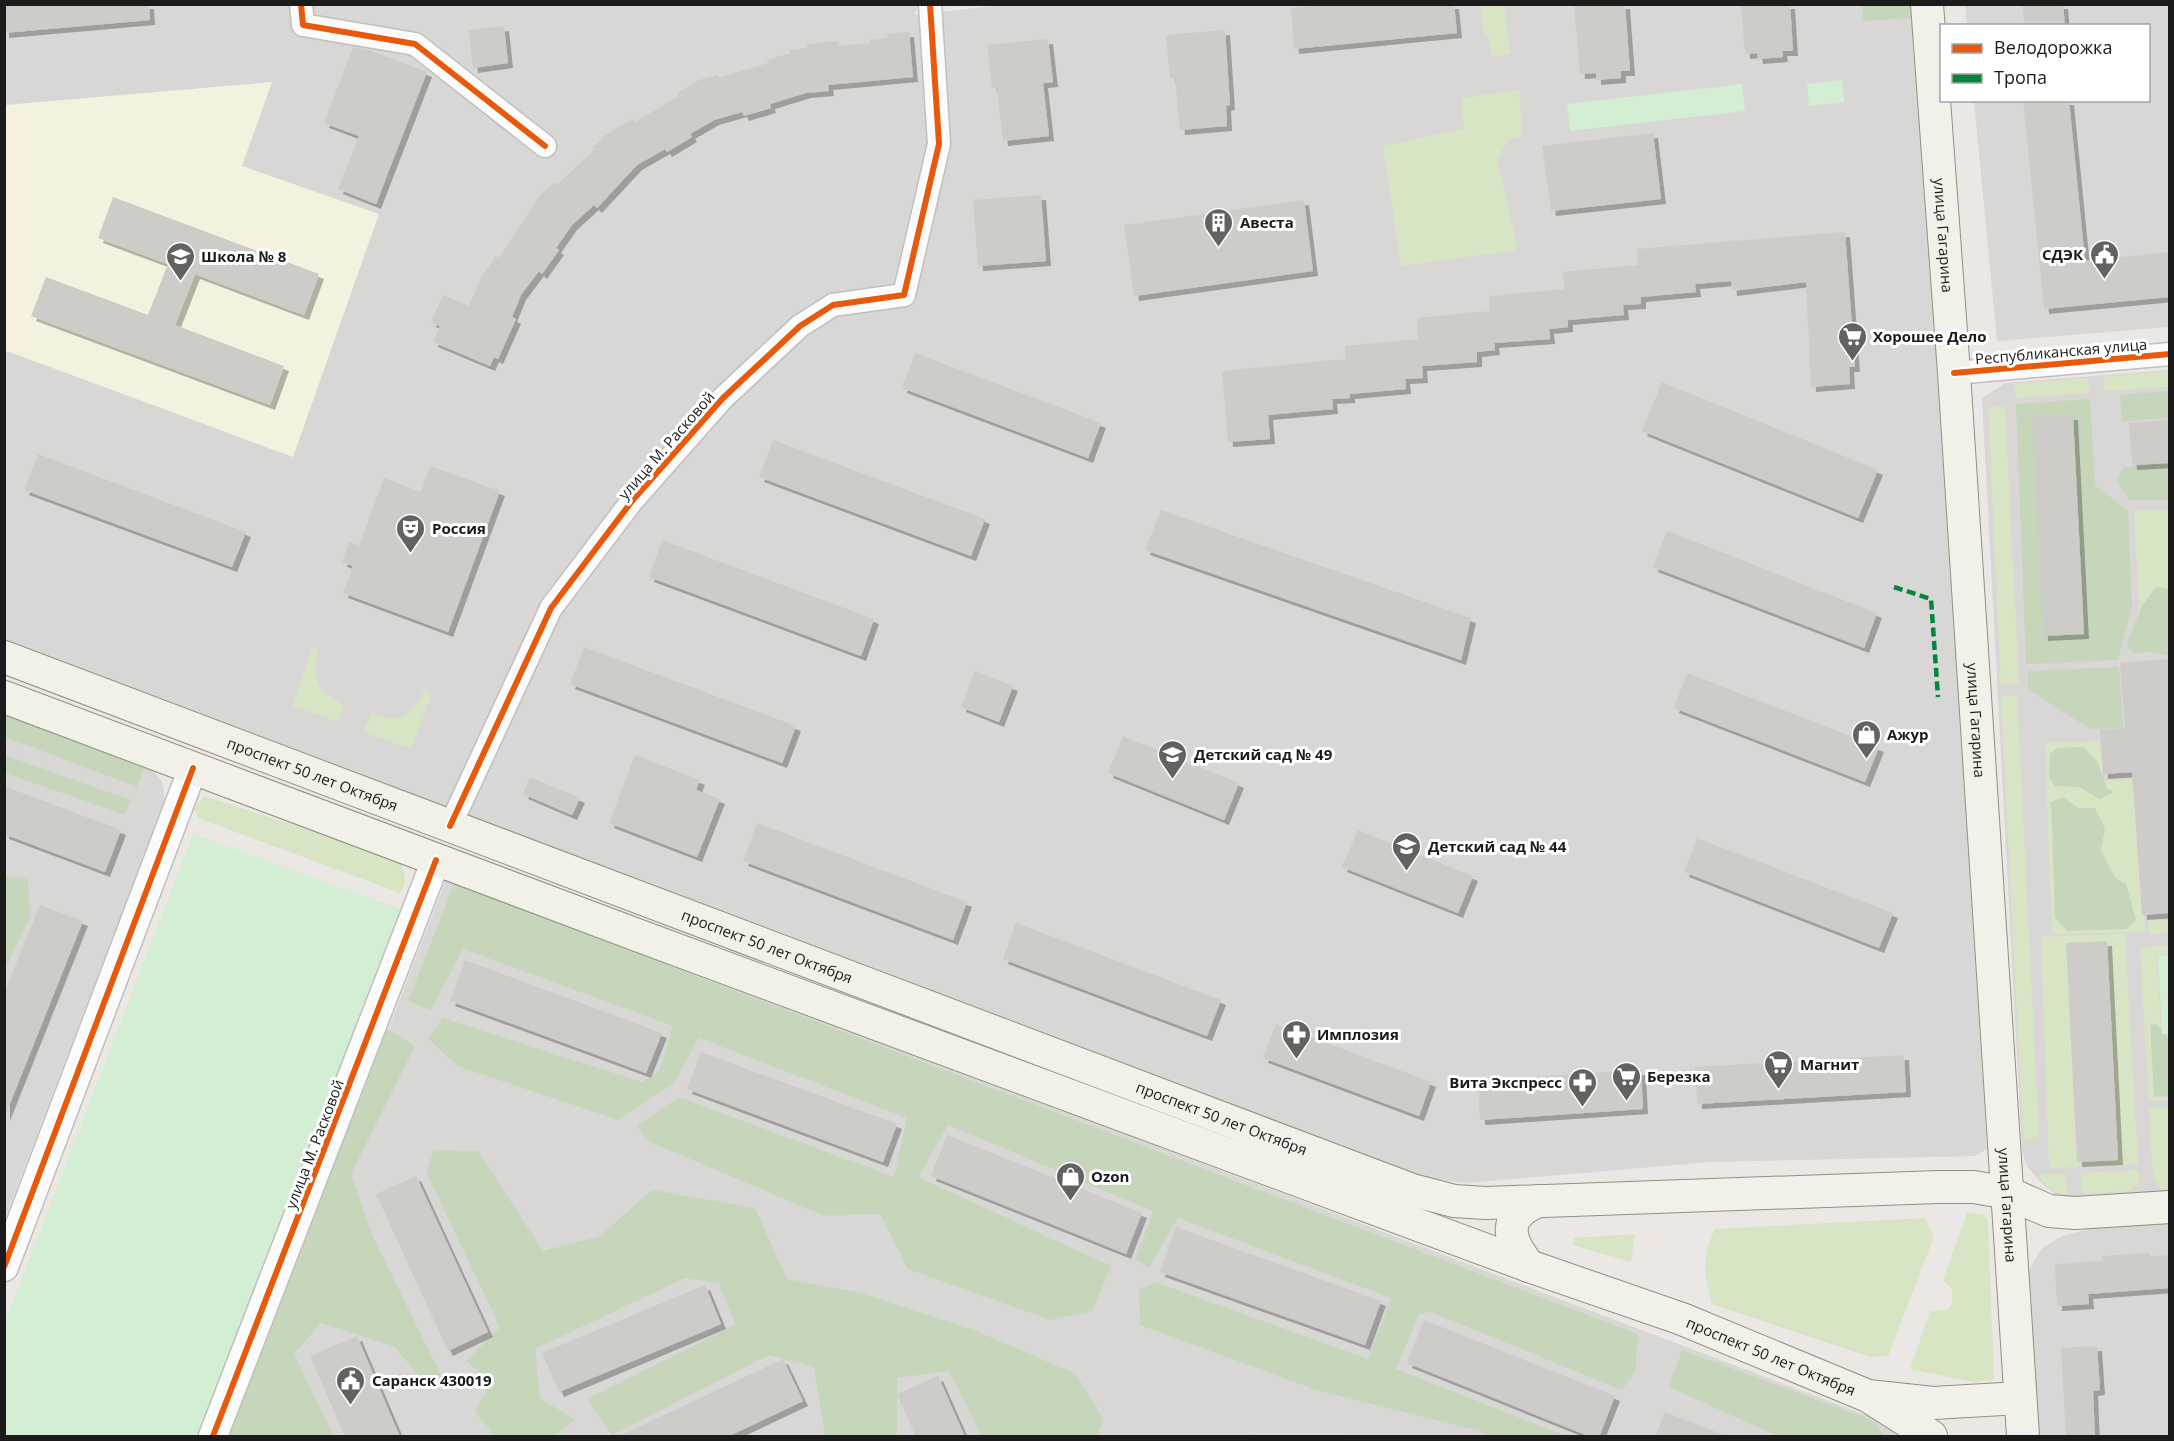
<svg xmlns="http://www.w3.org/2000/svg" width="2174" height="1441" viewBox="0 0 2174 1441" font-family="'Open Sans',sans-serif">
  <defs>
    <filter id="shadow"><feDropShadow dx="5" dy="5" stdDeviation="0" flood-color="#0004"/></filter>
  </defs>
  <rect width="100%" height="100%" fill="#eae7e4"/>
  <path fill="#d9d7d5" d="M1010,4L1916,5L1987,1149L1975,1156L1711,1162L1467,1183L1423,1178L5,643L4,5H918L915,15Z
    M1965,5H2169V327L1997,341L1974,101L2148,100V26L1967,25Z
    M2169,370V1191L2060,1197L2043,1185L2026,1165L2022,1149L1982,398L2005,383Z
    M5,708L148,763L162,782L165,800L5,1218Z
    M447,877L1879,1420L1898,1436H231Z
    M2169,1223V1436H2036L2026,1276L2041,1249L2062,1236L2093,1228Z"/>
  <path fill="#f4f2df" d="M272,82L242,166L379,214L293,457L7,351L5,357V105Z"/>
  <path fill="#d7e5c5" d="M1480,5H1504L1510,54L1492,57L1489,36H1484Z
    M1519,90L1522,137L1508,140L1497,159L1518,250L1401,266L1383,146L1464,129L1461,98Z
    M2169,371V387L2105,391L2104,377Z
    M2088,378L2089,393L2016,398L2015,384Z
    M2005,406L2019,684L2001,685L1988,407Z
    M2134,510L2169,511V642L2130,645L2139,607Z
    M312,648L318,650C313,680 315,691 344,705L338,722L293,706Z
    M425,689L432,693L411,749L363,732L371,714C400,723 412,717 425,689Z
    M2017,695L2039,1139H2023L2001,696Z
    M2100,741L2103,781L2133,779L2145,932L2052,934L2045,743Z
    M204,796L397,859C405,871 408,880 400,893L198,818L194,808Z
    M2169,920V933L2149,934L2148,921Z
    M2125,934L2138,1164L2049,1168L2041,937Z
    M2169,946V954L2157,955L2161,1035H2169V1100L2149,1101L2140,947Z
    M2169,1107V1188L2161,1189L2153,1177L2149,1108Z
    M2139,1170V1183L2129,1191L2082,1194L2081,1173Z
    M2044,1174H2066L2067,1194C2055,1195 2045,1185 2038,1176Z
    M1967,1213L1983,1214L1988,1220L1994,1380L1974,1382L1910,1369L1930,1311L1947,1310L1952,1303V1289L1943,1280Z
    M1925,1218L1934,1237L1888,1356L1870,1357L1712,1304C1704,1274 1701,1258 1715,1229Z
    M1635,1234L1631,1262L1573,1245L1574,1238Z"/>
  <path fill="#c6d6bb" d="M1862,5H1913V18L1863,21Z
    M2169,391V418L2122,421L2120,395Z
    M2090,399L2095,485L2128,511L2132,607L2118,660L2026,664L2016,404Z
    M2169,464V500H2130L2117,482L2123,467Z
    M2156,587L2169,589V656L2148,651L2134,654L2127,644L2141,607Z
    M2119,667L2123,728L2090,729L2028,689V671Z
    M4,712L145,765L137,787L5,737Z
    M2083,747L2097,761L2107,788L2114,792L2099,799L2079,787L2055,786L2049,777L2050,754L2058,748Z
    M4,755L131,800L125,815L5,773Z
    M2063,797L2078,808H2095L2105,829L2101,850L2115,878L2126,884L2136,920L2127,929L2067,931L2055,918L2051,802Z
    M5,876L28,879L30,917L5,969Z
    M454,884L1638,1334L1635,1372L1622,1390L1430,1312L1419,1314L1396,1369L1566,1436H1488L1481,1431L1316,1390L1140,1325L1139,1290L1155,1282L1368,1359L1391,1298L1178,1218L1149,1268L1136,1259L1153,1211L948,1125L918,1177L1111,1266L1092,1311L1050,1320L908,1269L880,1214L822,1215L646,1140L637,1126L679,1097L894,1177L907,1118L699,1038L674,1083L618,1120L457,1066L428,1038L443,1018L642,1082L659,1071L673,1026L463,949L431,1010L408,1001Z
    M2156,1024L2169,1038V1096L2154,1097L2150,1025Z
    M387,1029L415,1046L351,1174L373,1237L442,1377L430,1390L395,1347L321,1323L294,1354L334,1436H227Z
    M434,1150L478,1151L543,1251L600,1236L652,1190L755,1208L787,1279L861,1293L974,1330L1076,1374L1103,1419L1098,1436H981L949,1371L897,1378V1436H825L814,1367L769,1355L612,1435L587,1399L735,1325L719,1283L685,1278L535,1349L540,1398L575,1420L554,1436H495L475,1411L491,1382L466,1361L500,1327L426,1172Z
    M1682,1350L1874,1421L1884,1436H1778L1669,1387Z"/>
  <path fill="#d3eed2" d="M1842,80L1844,102L1809,106L1807,84Z
    M1742,84L1745,111L1570,131L1567,104Z
    M193,834L402,910L201,1436H5L4,1325Z
    M2169,955V1034H2162L2158,956Z"/>
  <path fill="#dad8d7" d="M1749,123L1758,201L1701,208L1692,130Z
    M1378,153L1394,266L1314,277L1298,164Z
    M1243,1375L1350,1416L1342,1436H1259L1224,1423Z"/>
  <path fill="#ceccc9" filter="url(#shadow)" d="M4,4H149L150,20L4,33Z
    M1325,4H1454L1457,33L1294,49L1291,8Z
    M1574,4H1625L1630,71H1621V78L1596,80V73L1580,74Z
    M1741,4H1790L1793,51H1782L1783,57L1758,59L1757,53L1745,54Z
    M2022,4H2063L2065,26H2025Z
    M504,26L508,63L473,68L469,30Z
    M1225,30L1230,105L1226,106L1227,126L1180,130L1175,78H1170L1166,35Z
    M909,32L913,77L828,85L829,91L806,93L770,104L771,108L744,116L742,112L714,120L690,134L692,137L667,152L665,149L637,165L597,208L594,205L572,225L556,248L559,250L542,274L539,271L521,295L512,317L516,319L498,359L494,357L490,366L433,342L440,326L431,322L443,295L469,306L481,278L496,256L499,258L540,195L555,182L558,184L595,149L593,147L607,134L633,119L635,122L679,96L677,93L699,80L718,75L719,78L768,63L767,60L790,53V50L807,48V44L838,41L839,46L870,43L869,40L888,38L887,34Z
    M1048,39L1053,82L1043,83L1049,136L1003,141L997,87L992,88L987,45Z
    M353,47L369,50L427,72L376,204L338,189L359,136L324,123Z
    M2033,100H2069L2085,261L2169,252V297L2044,309L2023,101Z
    M1653,133L1661,199L1551,211L1542,146Z
    M1041,195L1046,261L978,266L973,200Z
    M113,197L319,274L304,315L195,274L175,325L284,366L270,405L31,316L46,277L148,315L168,264L98,238Z
    M1304,200L1313,271L1134,296L1124,225Z
    M1845,232L1855,367H1849L1850,384L1811,387L1806,282L1732,291L1731,281L1695,284L1696,292L1641,297V304L1623,305L1624,315L1568,320V327L1549,329L1550,339L1494,343L1495,350L1477,352V362L1422,366L1423,378L1405,379L1406,389L1350,394V398L1332,399L1333,409L1268,415L1270,439L1228,442L1222,371L1346,359L1345,346L1418,339L1417,318L1490,311L1489,296L1564,289L1563,272L1638,265L1637,249Z
    M915,353L1101,423L1088,458L902,388Z
    M1662,382L1878,470L1858,518L1642,431Z
    M2073,415L2084,634L2043,636L2032,417Z
    M2169,420V463L2132,465L2129,423Z
    M773,440L985,519L971,556L759,477Z
    M38,454L246,532L232,567L24,490Z
    M430,466L500,491L448,632L343,593L353,566L342,562L349,542L359,546L384,478L421,492Z
    M1161,510L1471,618L1461,660L1145,550Z
    M1667,531L1877,613L1864,648L1653,567Z
    M662,540L874,619L861,656L649,577Z
    M584,647L796,726L782,763L570,684Z
    M2169,659V913L2142,915L2132,772L2103,774L2100,730L2125,728L2120,663Z
    M975,671L1013,686L999,722L961,707Z
    M1687,673L1879,747L1865,782L1674,708Z
    M1123,736L1239,783L1224,820L1108,773Z
    M635,755L700,780L696,790L720,799L697,857L609,823Z
    M530,777L580,798L572,815L523,794Z
    M4,786L121,830L105,872L4,834Z
    M757,823L967,902L953,940L743,861Z
    M1358,830L1473,876L1458,913L1342,867Z
    M1697,838L1893,913L1879,948L1684,872Z
    M40,905L83,921L5,1116L4,994Z
    M1016,923L1221,1000L1207,1036L1003,959Z
    M2107,941L2118,1160L2077,1162L2066,943Z
    M465,960L662,1033L646,1073L450,1001Z
    M1276,1024L1431,1082L1419,1116L1263,1058Z
    M701,1052L897,1124L883,1162L687,1089Z
    M1904,1055L1906,1092L1697,1104L1695,1067Z
    M1641,1070L1643,1109L1480,1120L1478,1080Z
    M947,1135L1142,1213L1126,1254L931,1176Z
    M416,1176L488,1332L448,1351L376,1194Z
    M1176,1227L1381,1301L1365,1345L1160,1272Z
    M2150,1253V1256L2169,1255V1288L2088,1294L2089,1304L2057,1306L2055,1264L2103,1261L2102,1256Z
    M705,1285L721,1324L559,1392L542,1353Z
    M1424,1320L1615,1396L1599,1437H1591L1407,1363Z
    M357,1336L400,1437H345L310,1356Z
    M2097,1346L2100,1390L2093,1391L2095,1437H2066L2061,1348Z
    M783,1359L803,1401L727,1437H617Z
    M938,1376L965,1437H916L897,1394Z
    M1665,1412L1724,1435V1437H1655Z"/>
  <g fill="none" stroke-linecap="round" stroke-linejoin="round">
    <defs>
      <path id="minor" d="M301,4L303,25L415,44L545,146
        M1954,373L2170,354
        M450,826L551,608L632,501L723,398L800,326L833,305L904,295L939,144L930,4"/>
      <path id="tertiary" d="M4,1267L193,768
        M213,1436L436,860"/>
      <g id="secondary">
        <path id="s1" d="M1927,4L1954,373L2023,1436"/>
        <path id="s2" d="M4,657L1412,1190L1454,1201L1486,1203L1938,1187H1974L2008,1193L2049,1211L2075,1213L2170,1207"/>
        <path id="s3" d="M4,697L637,935L1529,1266L1682,1319L1868,1396L1933,1403L2020,1398"/>
        <path d="M1529,1266C1507,1238 1502,1217 1538,1201"/>
        <path d="M1871,1398L1931,1436"/>
      </g>
    </defs>
    <use href="#minor" stroke="#c1bfbe" stroke-width="25"/>
    <use href="#tertiary" stroke="#c1bfbe" stroke-width="31"/>
    <use href="#secondary" stroke="#90917e" stroke-width="34"/>
    <use href="#minor" stroke="#fcfbfb" stroke-width="22"/>
    <use href="#tertiary" stroke="#fcfbfb" stroke-width="28"/>
    <use href="#secondary" stroke="#f1f1e9" stroke-width="32"/>
    <path stroke="#00873e" stroke-width="4.5" stroke-dasharray="9 4.5" stroke-linecap="butt" d="M1894,587L1931,599L1938,697"/>
    <defs>
      <path id="cycleway" d="M301,4L303,25L415,44L545,146
        M1954,373L2170,354
        M450,826L551,608L632,501L723,398L800,326L833,305L904,295L939,144L930,4
        M4,1267L193,768
        M213,1436L436,860"/>
    </defs>
    <use href="#cycleway" stroke="#fff" stroke-width="10"/>
    <use href="#cycleway" stroke="#e8590c" stroke-width="6"/>
  </g>
  <defs>
    <symbol id="building-pin" viewBox="-11 -11 22 30"><path d="M0 17L-7.5 6A9.5 9.5 0 1 1 7.5 6Z" fill="#636261" stroke="#fff"/><path d="M-4-6H4V6H1V3H-1V6H-4ZM-2.5-4.3h1.7v1.8h-1.7ZM.8-4.3h1.7v1.8H.8ZM-2.5-1h1.7V.8h-1.7ZM.8-1h1.7V.8H.8Z" fill="#fff"/></symbol>
    <symbol id="civic-pin" viewBox="-11 -11 22 30"><path d="M0 17L-7.5 6A9.5 9.5 0 1 1 7.5 6Z" fill="#636261" stroke="#fff"/><path d="M-.6-6.5H3V-4.5H.6V-3L4-1V1h2V6H-6V1h2V-1L-.6-3ZM-1.2 2.5V6h2.4V2.5Z" fill="#fff"/></symbol>
    <symbol id="school-pin" viewBox="-11 -11 22 30"><path d="M0 17L-7.5 6A9.5 9.5 0 1 1 7.5 6Z" fill="#636261" stroke="#fff"/><path d="M0-5L7-2L0 1L-7-2ZM-4 1L0 2.5L4 1V4Q0 6-4 4Z" fill="#fff"/></symbol>
    <symbol id="supermarket-pin" viewBox="-11 -11 22 30"><path d="M0 17L-7.5 6A9.5 9.5 0 1 1 7.5 6Z" fill="#636261" stroke="#fff"/><path d="M-6-5.5h2.5l.6 2H6L4.5 2H-2.5L-4.4-4H-6ZM-1.5 3.2a1.3 1.3 0 1 0 .1 0ZM3 3.2a1.3 1.3 0 1 0 .1 0Z" fill="#fff"/></symbol>
    <symbol id="theatre-pin" viewBox="-11 -11 22 30"><path d="M0 17L-7.5 6A9.5 9.5 0 1 1 7.5 6Z" fill="#636261" stroke="#fff"/><path d="M-5-5.5Q0-4 5-5.5V0Q5 5 0 6Q-5 5-5 0ZM-3.3-2.5H-1v1.5H-3.3ZM1-2.5H3.3v1.5H1ZM-2.8 1Q0 5.5 2.8 1Z" fill="#fff"/></symbol>
    <symbol id="shop-pin" viewBox="-11 -11 22 30"><path d="M0 17L-7.5 6A9.5 9.5 0 1 1 7.5 6Z" fill="#636261" stroke="#fff"/><path d="M-5-2.5h2.3a2.7 3.5 0 0 1 5.4 0H5L5.5 6h-11ZM-1.5-2.5h3a1.5 2.3 0 0 0-3 0Z" fill="#fff"/></symbol>
    <symbol id="pharmacy-pin" viewBox="-11 -11 22 30"><path d="M0 17L-7.5 6A9.5 9.5 0 1 1 7.5 6Z" fill="#636261" stroke="#fff"/><path d="M-2-6h4v4h4v4h-4v4h-4v-4h-4v-4h4Z" fill="#fff"/></symbol>
  </defs>
  <g fill-rule="evenodd">
    <use href="#building-pin" x="1202" y="206" width="33" height="45"/>
    <use href="#civic-pin" x="2088" y="238" width="33" height="45"/>
    <use href="#school-pin" x="164" y="240" width="33" height="45"/>
    <use href="#supermarket-pin" x="1836" y="320" width="33" height="45"/>
    <use href="#theatre-pin" x="394" y="512" width="33" height="45"/>
    <use href="#shop-pin" x="1850" y="718" width="33" height="45"/>
    <use href="#school-pin" x="1156" y="738" width="33" height="45"/>
    <use href="#school-pin" x="1390" y="830" width="33" height="45"/>
    <use href="#pharmacy-pin" x="1280" y="1018" width="33" height="45"/>
    <use href="#supermarket-pin" x="1762" y="1048" width="33" height="45"/>
    <use href="#supermarket-pin" x="1610" y="1060" width="33" height="45"/>
    <use href="#pharmacy-pin" x="1566" y="1066" width="33" height="45"/>
    <use href="#shop-pin" x="1054" y="1160" width="33" height="45"/>
    <use href="#civic-pin" x="334" y="1364" width="33" height="45"/>
  </g>
  <g text-anchor="middle" dominant-baseline="central" stroke-width="6" stroke-linejoin="round" paint-order="stroke">
    <g font-size="15" font-weight="bold" fill="#1b1b1b" stroke="#fff" text-anchor="start">
      <text x="1240" y="222">Авеста</text>
      <text x="2083" y="254" text-anchor="end">СДЭК</text>
      <text x="201" y="256">Школа № 8</text>
      <text x="1873" y="336">Хорошее Дело</text>
      <text x="432" y="528">Россия</text>
      <text x="1887" y="734">Ажур</text>
      <text x="1194" y="754">Детский сад № 49</text>
      <text x="1428" y="846">Детский сад № 44</text>
      <text x="1317" y="1034">Имплозия</text>
      <text x="1800" y="1064">Магнит</text>
      <text x="1647" y="1076">Березка</text>
      <text x="1562" y="1082" text-anchor="end">Вита Экспресс</text>
      <text x="1091" y="1176">Ozon</text>
      <text x="372" y="1380">Саранск 430019</text>
    </g>
    <g font-size="15" fill="#1b1b1b" stroke="#fff">
      <text stroke="none"><textPath href="#s1" startOffset="232">улица Гагарина</textPath></text>
      <text transform="translate(2061 351) rotate(-5)">Республиканская улица</text>
      <text transform="translate(666 445) rotate(-49)">улица М. Расковой</text>
      <text stroke="none"><textPath href="#s1" startOffset="718">улица Гагарина</textPath></text>
      <text stroke="none"><textPath href="#s2" startOffset="330">проспект 50 лет Октября</textPath></text>
      <text stroke="none"><textPath href="#s2" startOffset="816">проспект 50 лет Октября</textPath></text>
      <text stroke="none"><textPath href="#s2" startOffset="1302">проспект 50 лет Октября</textPath></text>
      <text transform="translate(314 1144) rotate(-69)">улица М. Расковой</text>
      <text stroke="none"><textPath href="#s1" startOffset="1204">улица Гагарина</textPath></text>
      <text stroke="none"><textPath href="#s3" startOffset="1886">проспект 50 лет Октября</textPath></text>
    </g>
  </g>
  <rect width="2174" height="1441" fill="none" stroke="#1b1b1b" stroke-width="12"/>
  <rect x="1940" y="24" width="210" height="78" fill="#ffffff" stroke="#a4a4a4" stroke-width="1.5"/>
  <rect x="1952" y="44" width="30" height="9" fill="#e8590c" stroke="#a4a4a4" stroke-width="1.5"/>
  <text x="1994" y="54" font-size="18" fill="#1b1b1b">Велодорожка</text>
  <rect x="1952" y="74" width="30" height="9" fill="#00873e" stroke="#a4a4a4" stroke-width="1.5"/>
  <text x="1994" y="84" font-size="18" fill="#1b1b1b">Тропа</text>
</svg>
